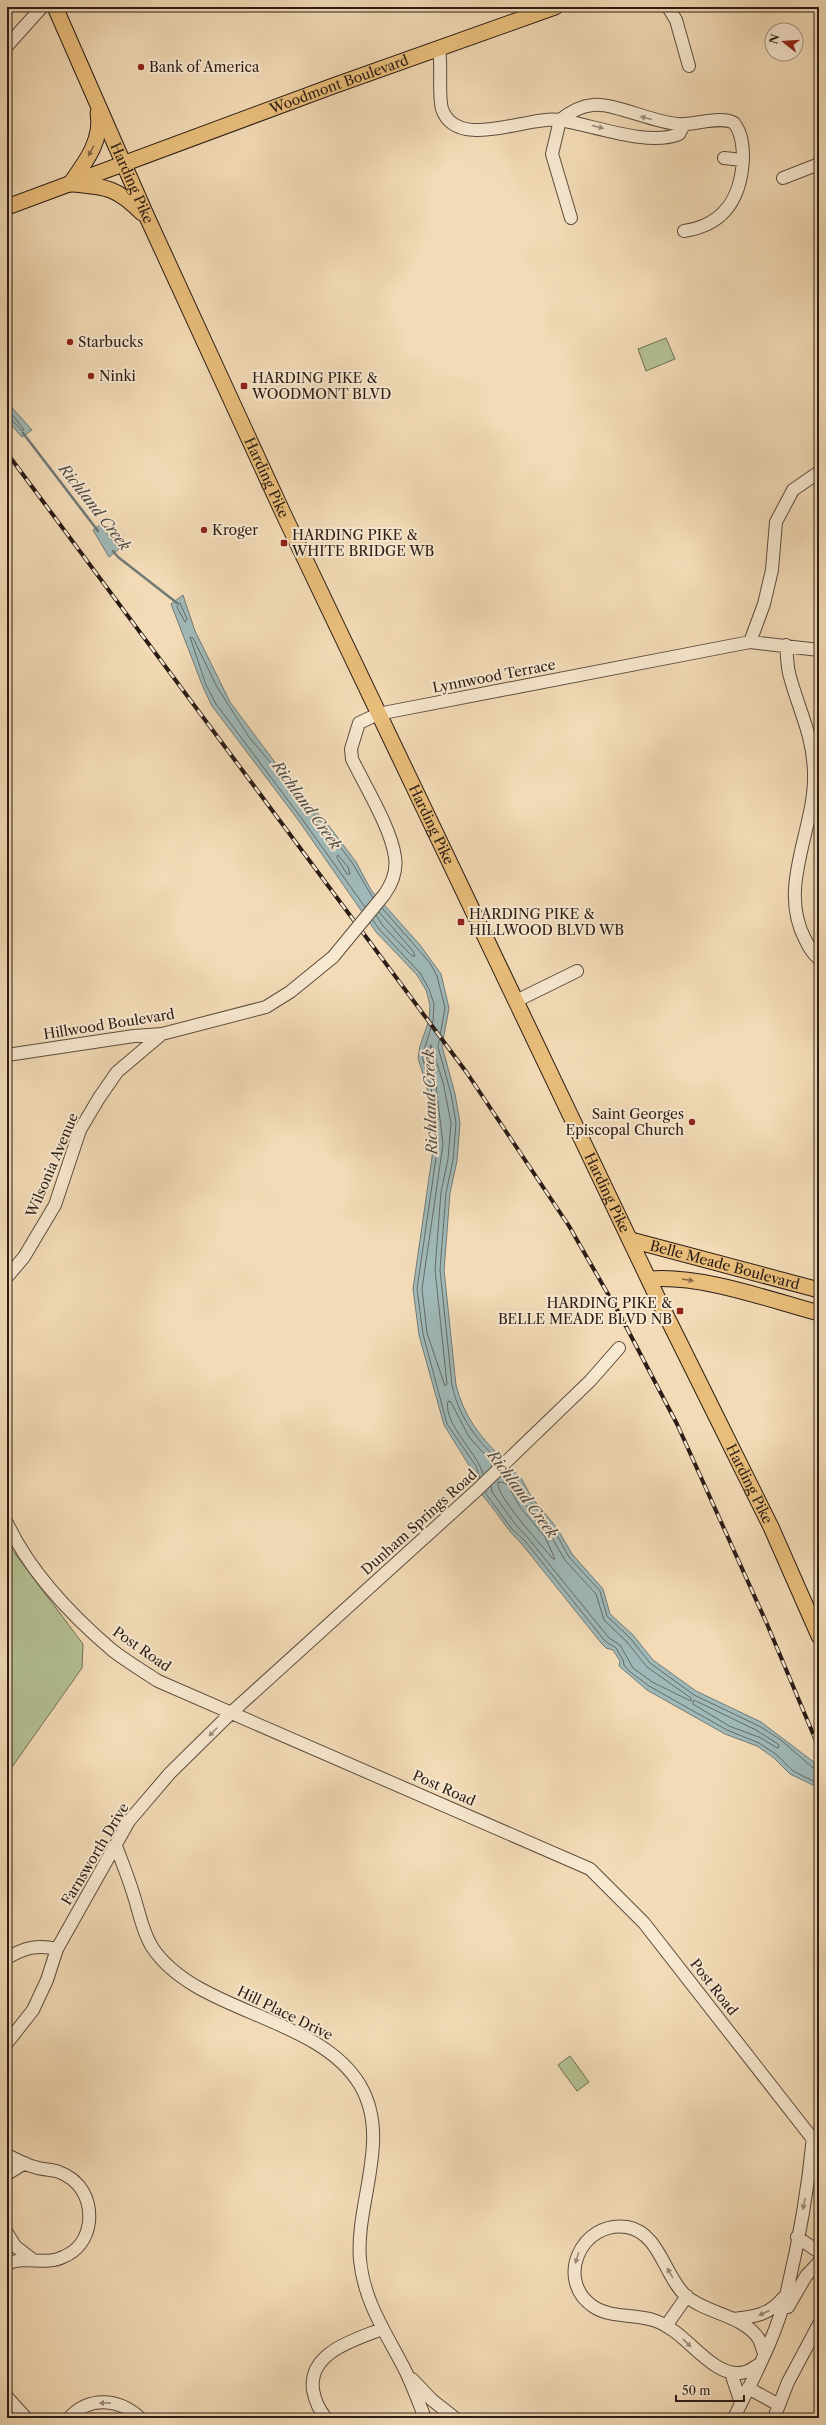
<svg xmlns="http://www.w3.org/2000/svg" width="826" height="2425" viewBox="0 0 826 2425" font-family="'Libre Caslon Text',serif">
  <rect width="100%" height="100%" fill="#f2dbb6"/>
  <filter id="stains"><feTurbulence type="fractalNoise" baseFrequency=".005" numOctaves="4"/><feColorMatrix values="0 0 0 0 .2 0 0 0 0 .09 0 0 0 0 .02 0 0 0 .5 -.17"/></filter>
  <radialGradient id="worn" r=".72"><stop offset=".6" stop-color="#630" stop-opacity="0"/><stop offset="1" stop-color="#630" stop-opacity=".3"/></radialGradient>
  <path fill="#b4c193" stroke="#706e54" d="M666,338L675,359L646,371L638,349Z
    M7,1543L83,1644L82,1668L7,1774Z
    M570,2056L589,2082L577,2091L558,2065Z"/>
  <path fill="#9fb9b8" stroke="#717a77" d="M7,402L32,430L22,437L7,420Z
    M102,523L106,532L119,549L109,557L93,530Z
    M183,595L195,631L230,702L280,769L332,830L356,862L371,890L420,945L441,974L449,1008L442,1046L455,1094L460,1123L457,1161L450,1193L444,1270L456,1385C463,1414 479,1436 500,1456V1463L504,1467H510L521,1478L532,1498L557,1528L572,1554L603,1589L610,1614L633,1635L653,1660L696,1691L761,1722L819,1766V1788L790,1774L774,1758L757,1746L725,1734L647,1690L619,1666L620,1661L613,1650L606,1648L602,1644L521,1543C505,1528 496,1510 482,1495L483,1488L444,1425L419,1335L413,1289L434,1143L427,1087L418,1058L420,1046L429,1020L430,1005L426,990L417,975L376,932L299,821L212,706L203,687L171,604Z"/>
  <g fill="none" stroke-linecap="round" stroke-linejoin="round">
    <path stroke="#656a67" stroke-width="1" d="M7,408L24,430L22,431L11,419L7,418
      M180,603L187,619L185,622L177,607Z
      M338,855L348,867L350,874H347L337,858Z
      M365,907L302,819L216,704L206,685L190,637L193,638L217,687L249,737L329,832L353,864L373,898
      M382,908L430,963L437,976L445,1008L438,1047L451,1094L456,1123L453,1160L446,1193L440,1270L452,1385C458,1414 474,1437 496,1458V1462
      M376,915L383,926L412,956H415L413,951L379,912
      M373,920L379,929L420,973L429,989L434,1004L433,1021L422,1057L431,1086L438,1144L417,1289L423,1334L447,1424L476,1466L480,1478
      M431,1045L443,1082L451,1123L448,1159L441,1192L435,1270L447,1384L445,1386L427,1333L422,1289L443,1144L436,1086L428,1057Z
      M506,1471L518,1480L529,1500L554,1530L569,1557L600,1591L607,1616L630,1638L650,1663L694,1695L759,1726L781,1740L813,1768L819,1769
      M483,1474C477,1452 443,1424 448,1401L451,1402L469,1437L490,1460L492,1466
      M498,1482L505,1483L509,1487L520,1507L545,1537L555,1559H553C543,1547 493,1493 498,1482Z
      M491,1486L492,1492L516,1525L528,1538L609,1638L620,1645L633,1668L652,1682L691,1701V1698L647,1667L626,1641L604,1620L596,1594L565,1560L549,1533L524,1503L514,1483L507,1477L502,1476
      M486,1491V1494L512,1529L525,1541L605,1641L616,1648L623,1660L624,1665L629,1671L649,1686L727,1730L759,1743L777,1755L793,1771L819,1784
      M696,1701L756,1730L778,1744L779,1747L777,1748L761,1738L729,1726L693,1704V1701Z"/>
    <path stroke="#717a77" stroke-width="2.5" d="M23,433L98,531
      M113,551L118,557L177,603"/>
    <defs>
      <path id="minor" d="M668,7L676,20L689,66
        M7,46L42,7
        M439,48C442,66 438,95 442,109C457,152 529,115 560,120L552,154L571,218
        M560,120C570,112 581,106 593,105C614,103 653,122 677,124C692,126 721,115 734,123C742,133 743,146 743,159C741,197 725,225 684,231
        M560,120C593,125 648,147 679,134L684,125
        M724,158L743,160
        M783,178L819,164
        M750,642L764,604L772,570L776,522L793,490L819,472
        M786,645C787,654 787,664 789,673C798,709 813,733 814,773C816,828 777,886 805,939C809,947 812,953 819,959
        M384,895C392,884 397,870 395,857C391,828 365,786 352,759L351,749L359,723L378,714L750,642L819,650
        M516,1001L577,971
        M7,1055L134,1036L162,1034L266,1007L290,992L333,957
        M7,1277L24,1257L55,1205L80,1130L99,1098L117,1072L162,1034
        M7,1523C30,1572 71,1615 112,1650C126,1661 143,1671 158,1681L590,1869L644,1923L819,2147
        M116,1846C122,1862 128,1877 133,1893C139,1911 142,1931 152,1947C196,2014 318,2015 360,2085C392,2139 355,2203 360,2260C364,2303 388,2336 406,2372C413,2387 419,2403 425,2418
        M7,1958C24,1948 37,1944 57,1949
        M7,2043L33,2010L47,1980L57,1949L129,1821L170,1773L232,1712L477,1490L590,1381L619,1348
        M7,2155C16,2159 25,2165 35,2167C42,2170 51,2169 59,2172C81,2180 91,2200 89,2222C87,2238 78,2251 63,2257C45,2266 25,2255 7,2264
        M7,2174L25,2163
        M7,2233L15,2246L33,2260
        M797,2237L819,2252
        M788,2307L806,2276L819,2262
        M733,2319C754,2317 769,2315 783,2298
        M666,2326L687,2296
        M758,2365C754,2367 750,2371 745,2372C719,2380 693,2344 674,2331C668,2327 661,2322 653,2320C635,2314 611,2318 594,2307C554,2281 581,2220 627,2227C660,2233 664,2276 686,2296C707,2314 743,2315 759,2339C761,2343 762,2349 764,2353
        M731,2373L741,2403
        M412,2379L432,2400L455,2418
        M748,2388L779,2405
        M7,2397L26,2418
        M69,2418C89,2396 119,2398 140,2418
        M326,2418C319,2410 315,2401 313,2390C308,2352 355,2340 382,2329
        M734,2418C753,2378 777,2335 787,2291C799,2241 808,2189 813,2137
        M774,2418L788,2382L819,2324"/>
      <g id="major">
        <path id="s1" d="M55,7L147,217L283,513L658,1299L771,1527L819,1636"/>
        <path d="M70,184C85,163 103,140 98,113"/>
        <path d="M73,184C108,187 117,188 142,213"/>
        <path id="s2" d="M7,207L333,86L555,7"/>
        <path id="s3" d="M631,1240L819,1290"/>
        <path d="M650,1279C702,1275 767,1299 819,1313"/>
      </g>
    </defs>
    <use href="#minor" stroke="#5d4c3e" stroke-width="14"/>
    <use href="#major" stroke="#2b1c16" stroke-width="17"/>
    <use href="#minor" stroke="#f7e8d0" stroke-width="12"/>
    <use href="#major" stroke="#e9be7b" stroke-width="15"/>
    <defs>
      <path id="rail" d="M7,453L467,1073L569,1226L620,1315L677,1424L767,1624L819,1748"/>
    </defs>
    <use href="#rail" stroke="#2b1c16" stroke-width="4"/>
    <use href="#rail" stroke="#f7e8d0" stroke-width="2.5" stroke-dasharray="8" stroke-linecap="butt"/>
    <defs>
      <path id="minor-bridge" d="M333,957L384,895"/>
    </defs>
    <use href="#minor-bridge" stroke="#5d4c3e" stroke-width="14" stroke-linecap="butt"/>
    <use href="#minor-bridge" stroke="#f7e8d0" stroke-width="12"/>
  </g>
  <defs><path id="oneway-solid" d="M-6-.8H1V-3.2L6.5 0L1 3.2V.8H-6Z"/></defs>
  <g fill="#9b8c7c">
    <use href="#oneway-solid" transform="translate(646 118) rotate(-165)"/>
    <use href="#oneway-solid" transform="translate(598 127) rotate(14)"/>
    <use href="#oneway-solid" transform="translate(213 1732) rotate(135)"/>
    <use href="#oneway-solid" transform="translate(804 2204) rotate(101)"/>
    <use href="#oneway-solid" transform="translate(577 2258) rotate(106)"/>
    <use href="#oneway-solid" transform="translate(670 2273) rotate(-120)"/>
    <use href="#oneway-solid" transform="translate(764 2313) rotate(155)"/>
    <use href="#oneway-solid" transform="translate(687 2343) rotate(44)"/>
    <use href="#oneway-solid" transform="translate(105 2403) rotate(-180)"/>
  </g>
  <g fill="#8a6d48">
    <use href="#oneway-solid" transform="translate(91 151) rotate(118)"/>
    <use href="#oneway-solid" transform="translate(688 1280) rotate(9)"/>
  </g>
  <g fill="#8f2418" stroke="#f7e8d0" stroke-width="1.5">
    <circle cx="141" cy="67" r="4"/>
    <circle cx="70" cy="342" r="4"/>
    <circle cx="91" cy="376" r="4"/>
    <rect x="240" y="382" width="8" height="8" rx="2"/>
    <circle cx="204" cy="530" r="4"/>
    <rect x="280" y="539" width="8" height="8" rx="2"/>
    <rect x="457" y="918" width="8" height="8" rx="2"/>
    <circle cx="692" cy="1122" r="4"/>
    <rect x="676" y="1307" width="8" height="8" rx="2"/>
  </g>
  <g text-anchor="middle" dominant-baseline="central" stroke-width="4" stroke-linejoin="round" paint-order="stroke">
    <g font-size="14" fill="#2b1c16" stroke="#f7e8d0" text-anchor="start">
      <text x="149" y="67">Bank of America</text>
      <text x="78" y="342">Starbucks</text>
      <text x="99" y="376">Ninki</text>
      <text x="252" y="378">HARDING PIKE &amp;<tspan x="252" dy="16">WOODMONT BLVD</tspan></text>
      <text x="212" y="530">Kroger</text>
      <text x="292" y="535">HARDING PIKE &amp;<tspan x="292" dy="16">WHITE BRIDGE WB</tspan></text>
      <text x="469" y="914">HARDING PIKE &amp;<tspan x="469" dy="16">HILLWOOD BLVD WB</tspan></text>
      <text x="684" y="1114" text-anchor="end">Saint Georges<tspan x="684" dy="16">Episcopal Church</tspan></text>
      <text x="672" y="1303" text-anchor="end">HARDING PIKE &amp;<tspan x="672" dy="16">BELLE MEADE BLVD NB</tspan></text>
    </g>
    <g font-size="14" fill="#2b1c16" stroke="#f7e8d0">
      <text stroke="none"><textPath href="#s2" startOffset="354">Woodmont Boulevard</textPath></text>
      <text stroke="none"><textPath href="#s1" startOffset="192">Harding Pike</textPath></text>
      <text stroke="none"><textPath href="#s1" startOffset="516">Harding Pike</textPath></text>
      <text transform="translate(494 676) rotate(-11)">Lynnwood Terrace</text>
      <text stroke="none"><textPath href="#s1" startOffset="900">Harding Pike</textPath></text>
      <text transform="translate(109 1024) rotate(-9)">Hillwood Boulevard</text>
      <text transform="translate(52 1165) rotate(-67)">Wilsonia Avenue</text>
      <text stroke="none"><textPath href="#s1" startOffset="1308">Harding Pike</textPath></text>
      <text stroke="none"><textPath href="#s3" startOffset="97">Belle Meade Boulevard</textPath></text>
      <text stroke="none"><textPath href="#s1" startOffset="1632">Harding Pike</textPath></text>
      <text transform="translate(419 1522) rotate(-42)">Dunham Springs Road</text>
      <text transform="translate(142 1649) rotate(35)">Post Road</text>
      <text transform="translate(444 1788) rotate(24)">Post Road</text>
      <text transform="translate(95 1854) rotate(-59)">Farnsworth Drive</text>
      <text transform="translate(714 1987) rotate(52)">Post Road</text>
      <text transform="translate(285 2013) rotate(26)">Hill Place Drive</text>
    </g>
    <g font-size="15" font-style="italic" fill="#4e4b47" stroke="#f7e8d0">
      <text transform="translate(95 507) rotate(52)">Richland Creek</text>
      <text transform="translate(307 805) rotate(54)">Richland Creek</text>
      <text transform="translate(430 1102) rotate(-92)">Richland Creek</text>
      <text transform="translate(523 1494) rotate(53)">Richland Creek</text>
    </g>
  </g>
  <rect width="826" height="2425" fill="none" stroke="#f2dbb6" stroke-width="24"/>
  <rect x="8" y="8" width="810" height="2409" fill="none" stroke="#2b1c16" stroke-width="2"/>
  <rect x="12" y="12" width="802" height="2401" fill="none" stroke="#2b1c16"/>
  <g transform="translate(784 42) rotate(287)"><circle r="19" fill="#f7e8d0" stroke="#a59686"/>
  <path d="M0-3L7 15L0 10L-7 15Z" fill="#8f2418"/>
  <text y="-6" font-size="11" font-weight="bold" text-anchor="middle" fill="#2b1c16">N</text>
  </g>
  <path d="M676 2395v6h68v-6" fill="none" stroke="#2b1c16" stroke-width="2"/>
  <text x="682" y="2395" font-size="12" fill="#2b1c16" stroke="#f7e8d0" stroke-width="3" paint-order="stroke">50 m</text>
  <rect width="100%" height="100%" filter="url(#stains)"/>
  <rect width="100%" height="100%" fill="url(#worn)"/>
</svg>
